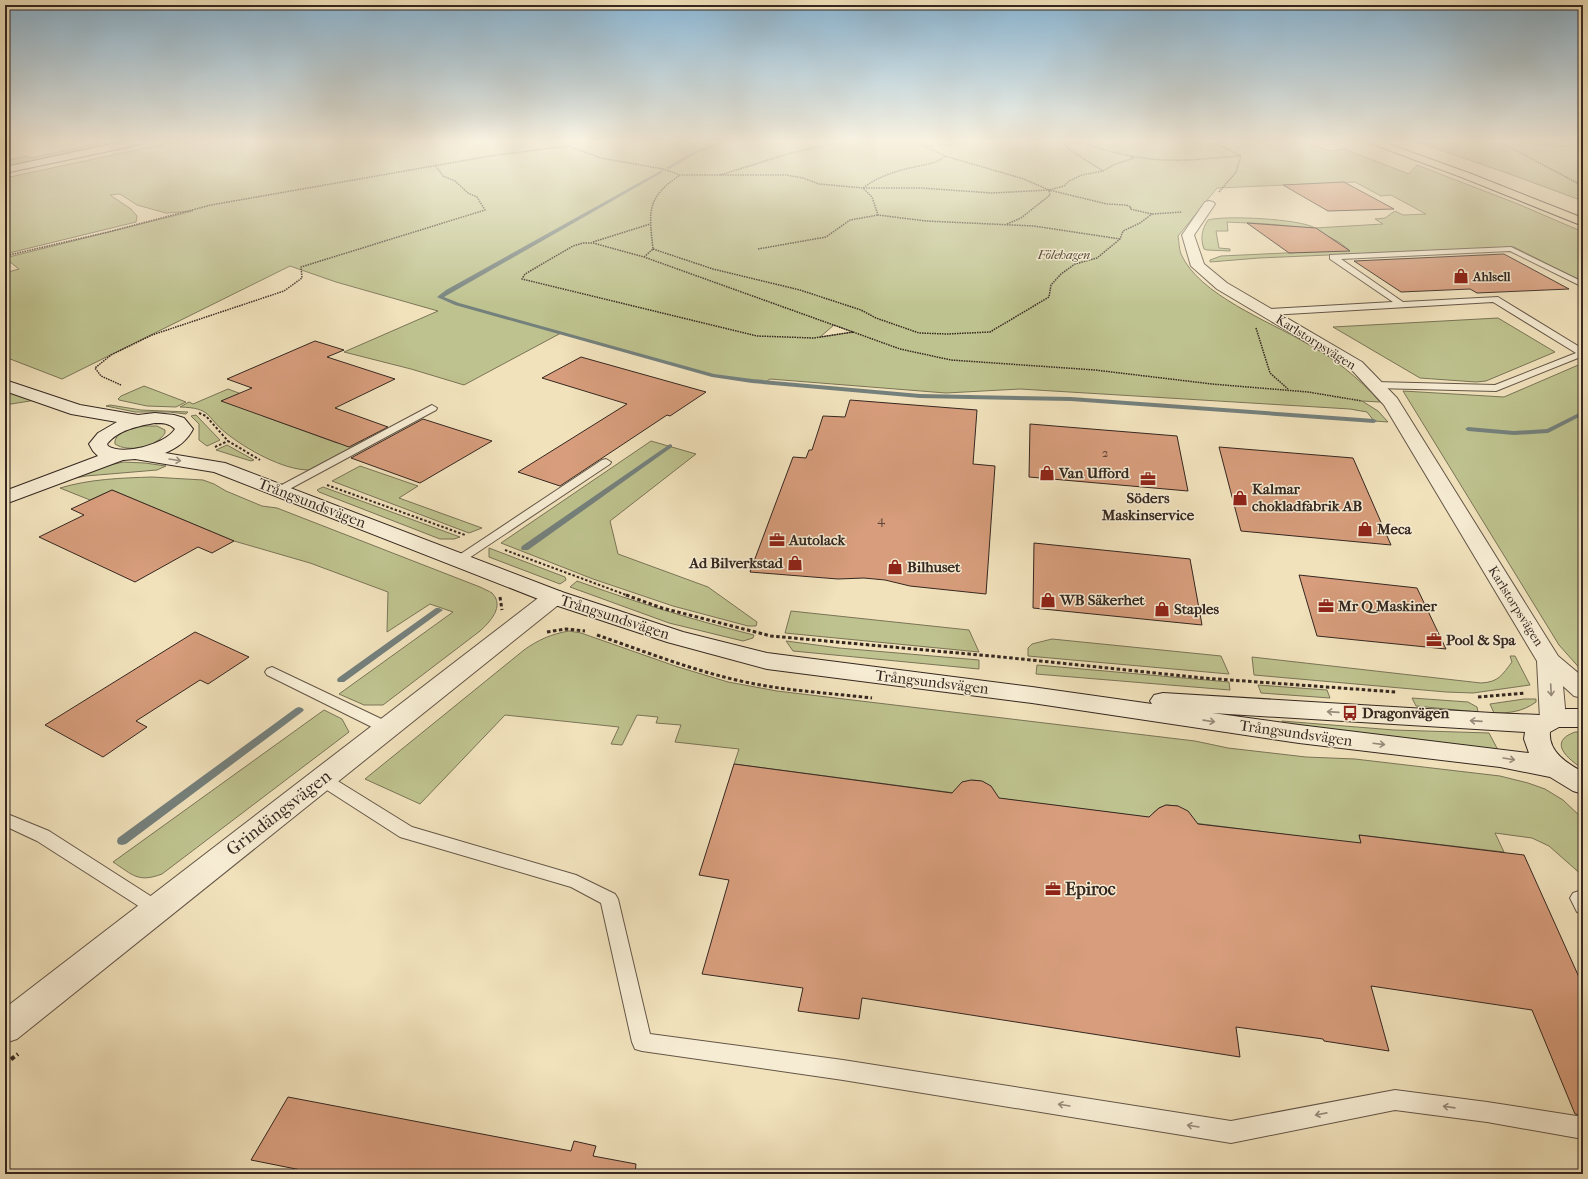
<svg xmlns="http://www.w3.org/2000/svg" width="1588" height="1179" viewBox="0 0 1588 1179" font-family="'IM FELL French Canon',serif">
  <rect width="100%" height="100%" fill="#f1e2bc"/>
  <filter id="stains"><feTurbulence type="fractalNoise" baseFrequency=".005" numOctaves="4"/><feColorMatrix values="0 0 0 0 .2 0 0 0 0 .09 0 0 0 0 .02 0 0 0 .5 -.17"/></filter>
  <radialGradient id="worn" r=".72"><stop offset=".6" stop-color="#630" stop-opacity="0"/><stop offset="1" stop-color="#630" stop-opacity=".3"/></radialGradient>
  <path fill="#bec28e" stroke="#7a7457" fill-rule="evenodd" d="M110,141H132L5,167V161L27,156L31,158Z
    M179,141H1300L1330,151L1344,149L1409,174L1417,165L1518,204L1583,232V282L1514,247L1259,258L1210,262V260L1221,256L1349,250C1345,247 1341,243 1337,241C1304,223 1263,224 1227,222L1228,231H1216L1219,248L1230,249V251L1207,250L1204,249C1200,238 1202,229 1208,220C1225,215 1301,219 1315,228L1383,224L1375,219L1385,218L1395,211L1403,215L1426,214L1391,195L1381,196L1355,182L1217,188L1178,236C1179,241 1179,249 1181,254C1199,295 1269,321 1306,343C1334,358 1359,378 1380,402L1362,401L1378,411L1388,422L1374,421L1367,412L1350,409L1020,389L946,393L770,379L766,382L714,376L561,333L464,385L411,369L344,352L438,311L336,282L290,266L62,379L5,357V273L19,269L5,258L193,211L166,213L137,205L120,194L110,195L131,209L137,216L136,222L5,254V178ZM834,325L853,332L820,337Z
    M1414,141H1583V201L1507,173Z
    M1498,318L1555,352L1486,381L1476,382L1420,378L1333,327Z
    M1583,363V672L1559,645L1403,391L1504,397Z
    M5,385L42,399L5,405Z
    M144,386L186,402L176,407L147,406L119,400L118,399L121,396Z
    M228,389L252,398L263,416L337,443L353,434L364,439L360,443L309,470C283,470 246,449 226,433C205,416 212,408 180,407L189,402L193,404Z
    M110,405L141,410L188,412L186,414L169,412H135L106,406Z
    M196,415L220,440L207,446L199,440V424L191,416Z
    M144,426H157L165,430V433C157,447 128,453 115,444C113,432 135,428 144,426Z
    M651,441L696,454L610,521L618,554L708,587L757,622L756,626H748L673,606L593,579L501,543Z
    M227,445L254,460L251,461L216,450Z
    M123,462L145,463L166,466L157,470L86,476L65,480L110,465Z
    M360,466L418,486L399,498L482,528L469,533L332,481Z
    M152,477L203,480L214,484L226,491L262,506L277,508L480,587C484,589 489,591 492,593C505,606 490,622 480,631L383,705H364L339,694L453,612L430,604L387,632L388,592L310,563L234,541L112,490L90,500L60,488C90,479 121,478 152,477Z
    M323,487L460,537L454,539H440L319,492L317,490Z
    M489,548L565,577L566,580L560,584L489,557Z
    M577,581C635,602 693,620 754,635L753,638L743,641L669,623L570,587Z
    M791,611L969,630L979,652L785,633Z
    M569,631L581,633L678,667L728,682L777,691L1195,741L1228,748L1306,757L1355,759L1500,776L1528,783L1545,789L1563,800L1583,819V876L1549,846L1532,838L1495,833L1504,852L1359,835L1364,853L1329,840L1194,823L1178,806L1166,805L1159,808L1153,813V818L996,798C994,778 961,773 955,793L734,764L739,749L675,742L681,725L656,723L658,717L637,715L622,745L611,744L619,727L505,715L420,804L365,779L524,650C538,640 551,634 569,631Z
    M1052,639L1221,656L1229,674L1028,656V648L1032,644Z
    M786,641L839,648L979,660V669L793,651Z
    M1510,656H1515L1530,685L1473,693L1446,692L1254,675L1252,657L1481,683C1499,682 1502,675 1512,662Z
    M1037,665L1229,682L1230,690L1036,674Z
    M1258,685L1327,690L1330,698L1261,693Z
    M1412,698L1468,702L1477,707L1478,712L1416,706Z
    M1524,699H1536V702C1522,712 1510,713 1494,713L1490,704Z
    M324,710L342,719L349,732L162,874C138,883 133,875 113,862Z
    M1282,721L1394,730L1489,733L1498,750L1283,725Z
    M1575,732H1583V769C1568,759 1547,742 1575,732Z"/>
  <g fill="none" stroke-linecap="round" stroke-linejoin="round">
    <path fill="#74807c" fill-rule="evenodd" d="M722,141H728L695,154L669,169L666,168L693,152Z
      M662,170L663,172L444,297L459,303L714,374L752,379L920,394L1071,397L1374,419L1377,421L1374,423L1071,401L920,398L752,383L712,377L455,305L437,297L446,290Z
      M1583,411V415L1548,433L1514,435L1468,431L1465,429L1468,427L1514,431L1547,429Z
      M670,444L672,445V447L528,550H522L521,548L522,546Z
      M436,608H439L443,610L344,682H338L337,680L338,678Z
      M299,707L302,708L304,710L302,712L126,844L122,845L118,844L117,841L118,838L296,708Z"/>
  </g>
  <path fill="#d79d7c" stroke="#352720" d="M1344,182L1394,209L1328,211L1283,185Z
    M1247,223L1316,228L1350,251L1289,253Z
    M1504,254L1569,289L1477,293L1470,289L1401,292L1354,261Z
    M315,341L344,350L327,357L395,379L335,408L388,427L349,447L221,401L252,388L227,379Z
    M581,357L706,392L670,416L667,415L560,486L518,472L627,404L542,378Z
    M850,400L977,410L973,464L995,466L986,594L910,586L885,580L864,578L838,579L750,572L793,457L806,458L809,450H812L823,416L845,417Z
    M423,419L492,441L420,483L351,458Z
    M1030,424L1177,436L1188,491L1029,477Z
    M1219,447L1353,458L1391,545L1241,531Z
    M112,490L234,541L212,553L198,547L135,582L39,537L84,515L71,509Z
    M1034,543L1190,559L1202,625L1033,608Z
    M1299,575L1417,588L1446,649L1317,636Z
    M195,632L249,657L208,684L200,680L136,721L147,727L103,757L45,725Z
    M734,764L952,793L962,782L971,780L982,781L991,786L999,798L1149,817L1159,808L1166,805L1178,806L1188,811L1198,824L1361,843L1359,835L1524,855L1583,986V1115L1575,1114L1532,1010L1371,986L1389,1051L1324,1041L1323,1039L1236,1027L1240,1057L862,998L859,1019L798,1011L803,988L702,974L729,880L699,875Z
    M288,1097L571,1151L574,1141L596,1146L593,1156L636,1164L635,1174H321L251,1160Z"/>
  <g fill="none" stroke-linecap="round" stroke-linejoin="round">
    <defs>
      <path id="lane" d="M1511,247L1583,282V287L1510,251L1341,259L1403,302L1498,297L1583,349V356L1496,391L1375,388L1370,385L1375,382L1495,385L1576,353L1493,302L1268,315L1264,312L1268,309L1393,302L1330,259V255Z
        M432,405L437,408L436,410L284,492H276L274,490L276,488Z
        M606,459L611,462L610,464L463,562H455L453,559L602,460Z
        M272,667L392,724L395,728L392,732L387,733L382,732L267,675L265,672L267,669Z
        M322,773L328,775L412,827L576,875L615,894L618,899L650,1034L843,1060L1231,1121L1395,1090L1487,1102L1583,1117V1139L1487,1122L1395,1110L1231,1143L843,1080L642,1051L635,1049L632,1042L601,903L571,887L400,837L316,783L314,779L316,775Z
        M5,813L49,831L163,904L166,909L163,914L157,916L151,914L37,841L5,826Z
        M1579,891H1583V914L1577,912L1570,898L1573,893Z"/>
      <path id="street" d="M1209,201L1213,202L1215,204L1194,235L1204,264L1227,283L1362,362L1397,398L1558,656L1583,677V698L1574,696L1563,686L1566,719L1562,725L1553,728L1544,725L1540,719L1537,661L1384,405L1350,368L1217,289L1191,266L1182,235L1205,202Z
        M554,590L562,592L565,597L562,602L17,1039L5,1043V1008L546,592Z"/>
      <path id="secondary" d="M126,141H147L142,144L5,173V167Z
        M5,380L80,405L138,415L155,413L174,415L184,418L193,429C187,441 177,448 165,453L225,463L562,592L683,632L767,653L1032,687L1152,704L1150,701L1154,695L1163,693L1492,713L1540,715L1566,709H1583V727H1559L1550,732C1548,752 1568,764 1583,772V794L1573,791L1550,777L1500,767L1299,743L1032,703L767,669L667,642L546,602L214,472L135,459L123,460L5,504V491L98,456L93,451L89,444L98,433L117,422L71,414L5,391ZM155,423C163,423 169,423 175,429C166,444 123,456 108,446L107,444C118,430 138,426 155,423ZM1212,713L1525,732L1524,739L1529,753L1299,725Z"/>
      <path id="highway" d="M1364,141H1380L1469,173L1583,218V226L1461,177Z"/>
    </defs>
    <use href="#lane" stroke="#645647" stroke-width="2"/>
    <use href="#street" stroke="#645647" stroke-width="2"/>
    <use href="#secondary" stroke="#352720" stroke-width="2"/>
    <use href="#highway" stroke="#352720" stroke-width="2"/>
    <path stroke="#352720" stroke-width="1.5" stroke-dasharray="1.5 1" stroke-linecap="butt" d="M918,141L924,146
      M968,141L947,145L924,146L945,156C935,164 931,163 919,166C899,170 878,176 863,188L872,197L878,215L926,221L1034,226L1120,239
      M1065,141L1067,148L1103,171
      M1076,141C1106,151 1138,160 1170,160C1194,161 1217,157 1241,156
      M1211,141L1241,156
      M1498,141L1583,186
      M1512,141L1553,146L1583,145
      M160,145L175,141
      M568,146L601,158L663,169L680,175H720L791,153L846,141
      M945,156L1024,179L1049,190L1064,186L1069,181L1082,175L1103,171L1113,165L1134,158L1130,156
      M720,175H786L803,178L819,184L863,188H921L992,193L1049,190L1107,204L1126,205L1131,207L1130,209L1152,214L1182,212
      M1219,192L1236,172L1241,156
      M1007,224L1021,218L1050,195L1049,190
      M593,242L650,224
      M583,243H593L644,257L853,332L814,338L757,336L522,279L525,274L573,246Z
      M653,249L713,269L800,290L861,310L876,318L919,333L947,334L990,332L1049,297L1051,285L1061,274L1075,264L1097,258L1120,239L1123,231L1140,223L1152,214
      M758,249L826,237L850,220L878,215
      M5,256L108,232L211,205L490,156L568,146L580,141
      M644,257L653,249C649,211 646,198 680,175
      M1256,328L1270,373L1288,389
      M853,332L900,349L951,360L1095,370L1212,384L1308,392L1362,401
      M121,385L101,376L95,368L111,355L152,335L284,291L302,278L301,267L485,210L477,197L468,193L455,181L443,176L435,165"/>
    <path stroke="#352720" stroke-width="2" stroke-dasharray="2.5 2" stroke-linecap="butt" d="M199,413L206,416L228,441L260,460
      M215,447L228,441
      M327,485L465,535
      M505,550L629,596"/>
    <path stroke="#352720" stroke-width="3" stroke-dasharray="3.5 2.5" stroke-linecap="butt" d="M626,595L662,608L771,636L1002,657L1203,678L1396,692
      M500,597L502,610
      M547,632L566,629L585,631
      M597,635C646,652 694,671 745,682C787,691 830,693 872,698
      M1478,697L1525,693"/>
    <path stroke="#352720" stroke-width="4" stroke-dasharray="4.5 3" stroke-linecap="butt" d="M5,1064L18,1054"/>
    <use href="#lane" fill="#f6ecd3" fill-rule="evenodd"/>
    <use href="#street" fill="#f6ecd3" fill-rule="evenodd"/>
    <use href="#secondary" fill="#f6ecd3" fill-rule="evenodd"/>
    <use href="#highway" fill="#f1e2bc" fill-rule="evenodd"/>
  </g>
  <defs><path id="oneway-shaft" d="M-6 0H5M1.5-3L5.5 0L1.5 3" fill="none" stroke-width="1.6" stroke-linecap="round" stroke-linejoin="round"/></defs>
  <g stroke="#968a7a">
    <use href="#oneway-shaft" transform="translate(175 460) rotate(9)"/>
    <use href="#oneway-shaft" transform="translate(1551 690) rotate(87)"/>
    <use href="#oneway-shaft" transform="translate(1333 712) rotate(-176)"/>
    <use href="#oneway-shaft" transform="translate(1209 721) rotate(8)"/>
    <use href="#oneway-shaft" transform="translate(1476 721) rotate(-176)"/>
    <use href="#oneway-shaft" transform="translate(1379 744) rotate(7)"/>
    <use href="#oneway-shaft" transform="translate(1509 759) rotate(9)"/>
    <use href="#oneway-shaft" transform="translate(1064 1105) rotate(-171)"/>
    <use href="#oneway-shaft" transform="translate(1449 1107) rotate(-172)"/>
    <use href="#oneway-shaft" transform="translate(1321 1114) rotate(169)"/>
    <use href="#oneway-shaft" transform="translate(1193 1126) rotate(-171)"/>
  </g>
  <linearGradient id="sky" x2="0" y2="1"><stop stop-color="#8ab7d6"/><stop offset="0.46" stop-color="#f9f2e1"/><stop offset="1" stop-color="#f9f2e1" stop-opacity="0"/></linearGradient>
  <rect width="1588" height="307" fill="url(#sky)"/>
  <defs>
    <symbol id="shop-bare" viewBox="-9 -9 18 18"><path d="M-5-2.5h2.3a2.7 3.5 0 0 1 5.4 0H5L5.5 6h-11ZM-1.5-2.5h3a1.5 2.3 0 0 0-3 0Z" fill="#8f2418" stroke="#f6ecd3" stroke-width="2.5" paint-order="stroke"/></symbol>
    <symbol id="office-bare" viewBox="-9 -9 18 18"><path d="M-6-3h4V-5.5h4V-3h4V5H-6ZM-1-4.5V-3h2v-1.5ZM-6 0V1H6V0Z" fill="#8f2418" stroke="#f6ecd3" stroke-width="2.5" paint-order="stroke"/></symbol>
    <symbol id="bus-bare" viewBox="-9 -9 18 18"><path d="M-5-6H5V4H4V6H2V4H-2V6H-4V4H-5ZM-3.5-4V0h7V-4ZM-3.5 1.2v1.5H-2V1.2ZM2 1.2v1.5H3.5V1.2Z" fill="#8f2418" stroke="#f6ecd3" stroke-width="2.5" paint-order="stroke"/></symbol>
  </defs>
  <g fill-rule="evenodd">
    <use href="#shop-bare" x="1450" y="265" width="22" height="22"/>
    <use href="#shop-bare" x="1036" y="462" width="22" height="22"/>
    <use href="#office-bare" x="1137" y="468" width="22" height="22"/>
    <use href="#shop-bare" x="1229" y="487" width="22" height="22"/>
    <use href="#shop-bare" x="1354" y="518" width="22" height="22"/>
    <use href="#office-bare" x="766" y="529" width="22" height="22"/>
    <use href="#shop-bare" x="784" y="552" width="22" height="22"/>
    <use href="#shop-bare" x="884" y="556" width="22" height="22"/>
    <use href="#shop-bare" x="1037" y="589" width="22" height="22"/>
    <use href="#office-bare" x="1315" y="595" width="22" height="22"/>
    <use href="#shop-bare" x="1151" y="598" width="22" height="22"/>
    <use href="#office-bare" x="1423" y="629" width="22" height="22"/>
    <use href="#bus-bare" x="1339" y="702" width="22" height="22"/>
    <use href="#office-bare" x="1042" y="878" width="22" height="22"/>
  </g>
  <g text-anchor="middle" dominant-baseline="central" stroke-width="3" stroke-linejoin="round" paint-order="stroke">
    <g font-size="13" font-style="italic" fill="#574e3c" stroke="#f6ecd3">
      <text x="1064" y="254">Fölehagen</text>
    </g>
    <g font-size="13" font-weight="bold" fill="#352720" stroke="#f6ecd3" text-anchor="start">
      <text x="1473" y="276">Ahlsell</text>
    </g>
    <g font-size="13" fill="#352720" stroke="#f6ecd3">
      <text transform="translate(1316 342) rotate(32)">Karlstorpsvägen</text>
      <text transform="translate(1516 606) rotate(58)">Karlstorpsvägen</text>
    </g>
    <g font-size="13" fill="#5e4437">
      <text x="1105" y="452">2</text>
      <text x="881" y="519">4</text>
    </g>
    <g font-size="15" font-weight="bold" fill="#352720" stroke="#f6ecd3" text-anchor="start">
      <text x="1059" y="473">Van Ufford</text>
      <text x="1252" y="489">Kalmar<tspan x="1252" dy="17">chokladfabrik AB</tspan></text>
      <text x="1148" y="498" text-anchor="middle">Söders<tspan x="1148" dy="17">Maskinservice</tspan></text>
      <text x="1377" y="529">Meca</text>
      <text x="789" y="540">Autolack</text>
      <text x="783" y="563" text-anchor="end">Ad Bilverkstad</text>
      <text x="907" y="567">Bilhuset</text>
      <text x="1060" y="600">WB Säkerhet</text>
      <text x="1338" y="606">Mr Q Maskiner</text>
      <text x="1174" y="609">Staples</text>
      <text x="1446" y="640">Pool &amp; Spa</text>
      <text x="1362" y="713">Dragonvägen</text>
    </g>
    <g font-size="15" fill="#352720" stroke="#f6ecd3">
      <text transform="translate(312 503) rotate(21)">Trångsundsvägen</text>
      <text transform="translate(615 617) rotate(18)">Trångsundsvägen</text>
      <text transform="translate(932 682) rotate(7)">Trångsundsvägen</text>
      <text transform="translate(1296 733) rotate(8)">Trångsundsvägen</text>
    </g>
    <g font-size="18" fill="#352720" stroke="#f6ecd3">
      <text transform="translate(279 813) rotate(-38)">Grindängsvägen</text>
    </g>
    <g font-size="18" font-weight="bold" fill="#352720" stroke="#f6ecd3" text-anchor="start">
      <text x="1065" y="889">Epiroc</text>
    </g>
  </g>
  <rect width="1588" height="1179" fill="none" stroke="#f1e2bc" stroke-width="20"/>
  <rect x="6" y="6" width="1576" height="1167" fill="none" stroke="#352720" stroke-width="2"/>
  <rect x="10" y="10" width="1568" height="1159" fill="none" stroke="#352720"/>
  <rect width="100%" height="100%" filter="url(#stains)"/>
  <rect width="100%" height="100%" fill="url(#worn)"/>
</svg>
